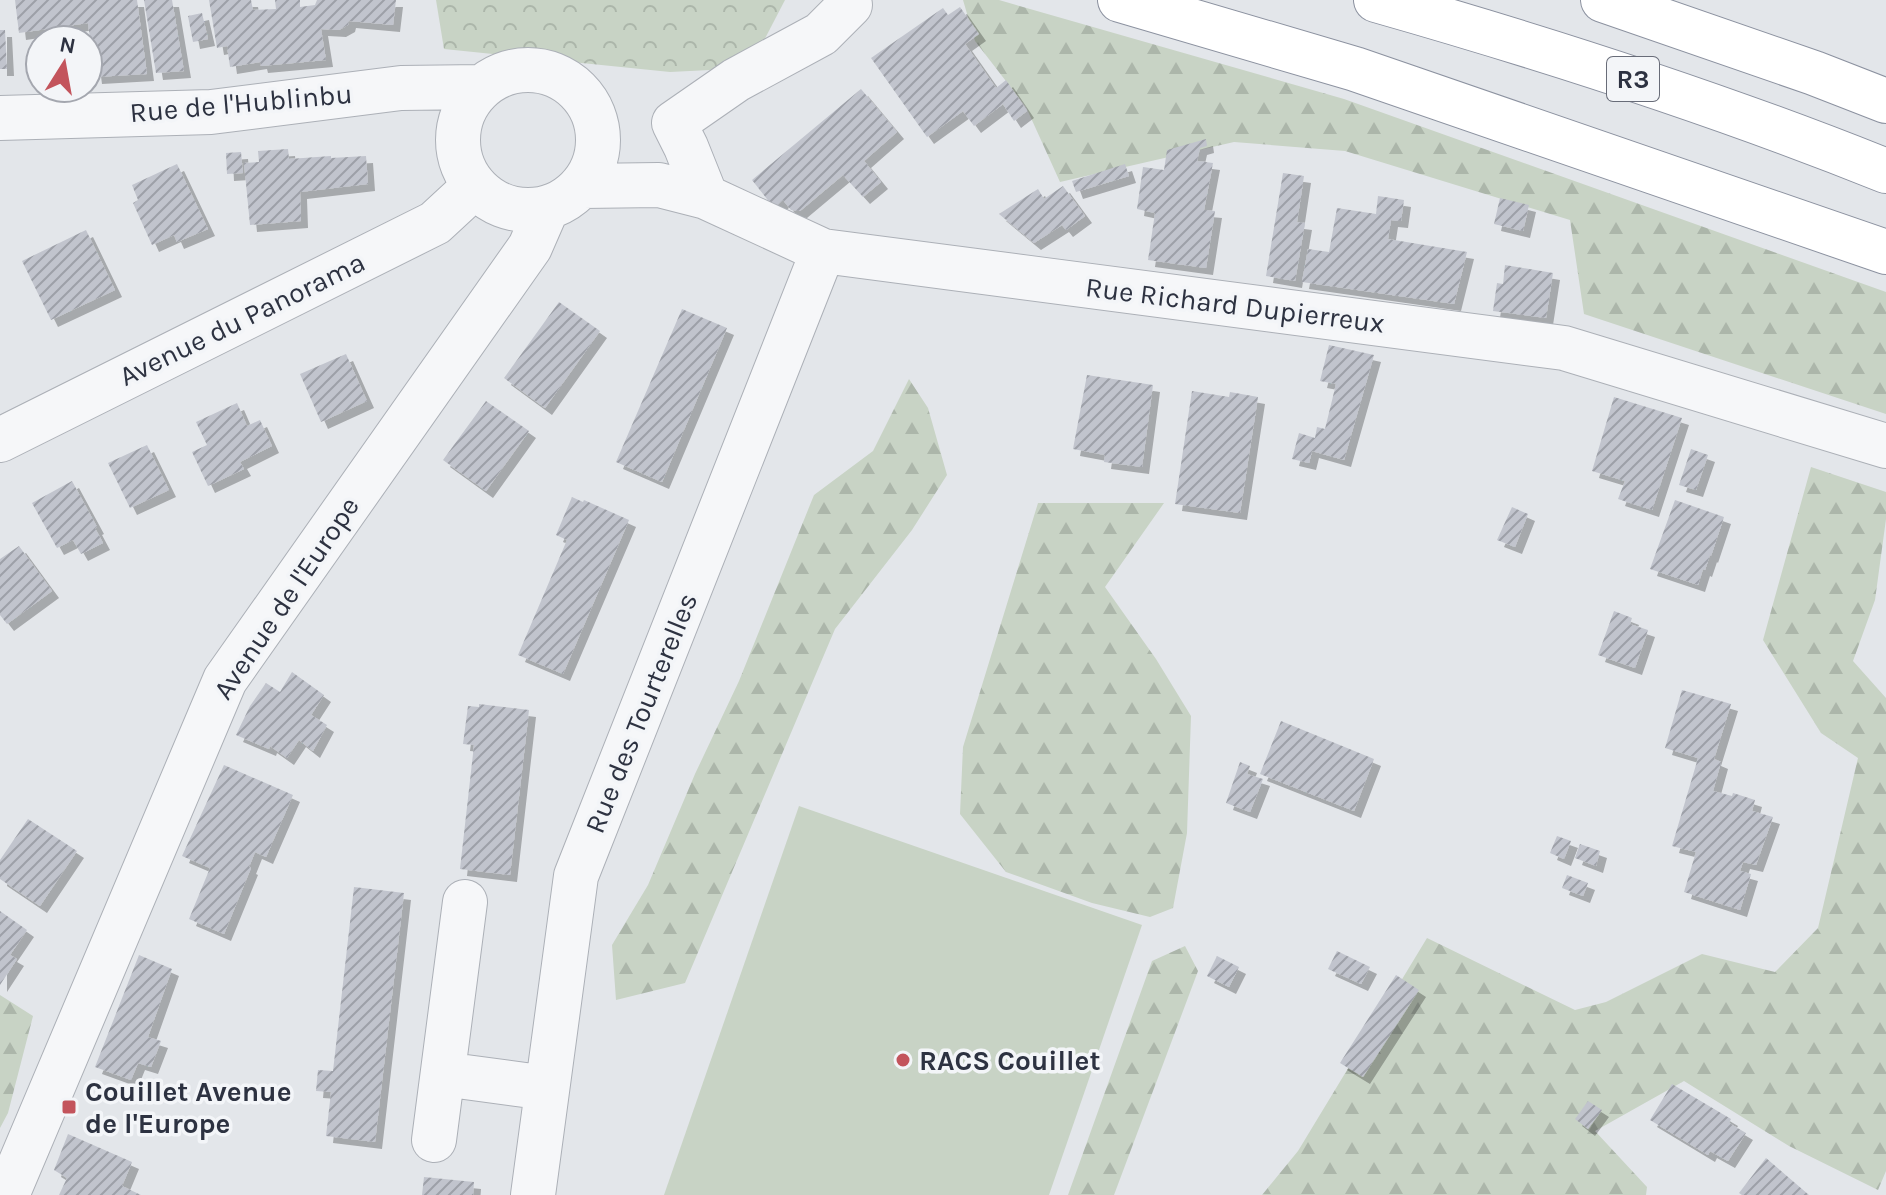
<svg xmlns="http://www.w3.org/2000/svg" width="1886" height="1195" viewBox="0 0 1886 1195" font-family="Karla,sans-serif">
  <defs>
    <pattern id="forest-firs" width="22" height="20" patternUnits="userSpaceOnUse" patternTransform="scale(2)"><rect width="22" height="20" fill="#c8d3c5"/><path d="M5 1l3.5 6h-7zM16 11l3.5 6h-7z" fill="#acb6aa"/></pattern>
    <pattern id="park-crowns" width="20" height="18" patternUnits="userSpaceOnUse" patternTransform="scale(2)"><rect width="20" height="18" fill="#c8d3c5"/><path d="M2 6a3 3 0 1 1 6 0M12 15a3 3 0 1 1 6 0" fill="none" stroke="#acb6aa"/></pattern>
    <pattern id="building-hatch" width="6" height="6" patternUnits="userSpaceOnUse" patternTransform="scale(2)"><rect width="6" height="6" fill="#c1c4cd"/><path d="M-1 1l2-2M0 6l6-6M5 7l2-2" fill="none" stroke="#9da0a8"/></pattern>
    <filter id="shadow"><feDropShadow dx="7" dy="7" stdDeviation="0" flood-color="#0004"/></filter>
  </defs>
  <rect width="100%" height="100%" fill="#e3e6ea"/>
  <path fill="url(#forest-firs)" d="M963,0H999L1344,99L1886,292V414L1584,314L1570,220L1345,151L1234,142L1060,182L1026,107L975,41Z
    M909,379L928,408L947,475L912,530L835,629L685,983L616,1000L612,945L648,885L695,774L739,681L814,495L873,451Z
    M1811,467L1886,492V519L1875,600L1853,661L1886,698V1171L1878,1190L1789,1146L1684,1081L1595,1131L1647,1187L1646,1195H1262L1298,1151L1427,938L1575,1010L1606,1002L1702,954L1775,972L1818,928L1858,758L1821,733L1763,640Z
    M1038,503H1164L1105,587L1156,659L1191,716L1187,833L1173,908L1150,917L1092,903L1006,872L960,814L963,747Z
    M1185,946L1198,971L1114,1195H1068L1152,961Z
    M0,995L33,1016L8,1113L0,1128Z"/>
  <path fill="url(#park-crowns)" d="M436,0H785L758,52L710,70L670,72L444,49Z"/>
  <path fill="#c8d3c5" d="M799,806L1142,925L1049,1195H664Z"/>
  <path fill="url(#building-hatch)" filter="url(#shadow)" d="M15,0H137L147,74L95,77L88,23L19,33Z
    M144,0H172L184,71L156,73Z
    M209,0H251L253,10L276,9L275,0H300V7L315,5L317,0H396L393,25L349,21L348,25L339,30L321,29L326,60L261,66L260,62L230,67L227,46L217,48Z
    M960,7L979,34L965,44L996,88L1006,80L1027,111L1014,121L1003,104L974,126L963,111L927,137L871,58L943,8L948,15Z
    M202,13L208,39L193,42L188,16Z
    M0,30H5L7,69H0Z
    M861,89L897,132L864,161L881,182L863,197L843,175L800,211L791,210L783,200L774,208L752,180Z
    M1206,139L1207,146L1200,148L1197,161L1213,163L1204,210L1215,211L1206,268L1148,260L1155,213L1137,209L1143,167L1164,170L1167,150Z
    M288,149L289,159L331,156V158L366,156L368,184L300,192L301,221L250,225L244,163L259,162L258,151Z
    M241,152L243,173L227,174L226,153Z
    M177,164L208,229L177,242L174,235L152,245L133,203L138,200L132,185Z
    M1125,164L1129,176L1076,192L1072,181Z
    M1283,173L1304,176L1297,222L1305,223L1295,281L1266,276Z
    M1063,186L1085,216L1066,230L1062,225L1034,243L999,214L1038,189L1044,199Z
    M1378,196L1404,200L1401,221L1391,220L1388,239L1467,252L1454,304L1302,282L1308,249L1329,252L1337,208L1376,214Z
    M1500,198L1529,205L1523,231L1494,224Z
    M86,230L115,290L51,320L22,261Z
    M1505,265L1553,273L1546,318L1493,311L1497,283L1503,284Z
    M559,302L600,331L545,408L504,378Z
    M682,309L727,328L662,482L616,462Z
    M1329,345L1374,355L1344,460L1312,451L1309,463L1292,459L1299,433L1315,438L1317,427L1325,429L1336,384L1320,381Z
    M346,354L367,401L321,422L300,374Z
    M1087,375L1153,385L1142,467L1104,462L1105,455L1073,449Z
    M1192,391L1229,397L1230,392L1258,397L1240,513L1175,504Z
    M1614,397L1682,418L1652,510L1618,499L1625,481L1592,471Z
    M486,401L529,431L486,491L443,460Z
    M237,403L247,426L260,420L272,446L240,462L244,469L208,486L192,452L207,445L196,422Z
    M147,445L169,490L130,508L108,463Z
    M1691,449L1708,455L1696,490L1679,485Z
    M72,481L97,527L95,528L103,543L81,554L73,540L57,548L32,503Z
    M572,497L583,502L584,500L629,520L563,674L518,655L567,540L556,535Z
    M1675,500L1724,517L1711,556L1710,555L1705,570L1703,569L1698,585L1650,569Z
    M1512,507L1528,514L1515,547L1497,540Z
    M19,546L52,591L7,624L0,615V559Z
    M1614,611L1632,618L1630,624L1648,630L1635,668L1598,655Z
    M292,672L324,695L311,715L327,725L313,751L299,740L287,758L270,746L269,749L236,735L250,706L266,683L280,692Z
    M1682,690L1731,704L1714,759L1721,762L1713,791L1732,796L1733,793L1755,800L1752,811L1773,817L1756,865L1743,862L1740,871L1751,874L1740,910L1684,892L1696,852L1672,846L1698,758L1665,748Z
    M479,704L529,710L510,875L460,869L474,745L463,744L468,706L479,707Z
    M1281,721L1374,759L1354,811L1260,774Z
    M1240,762L1250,766L1247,774L1263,779L1250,812L1226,803Z
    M224,765L293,795L266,857L255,852L249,867L251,868L224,934L189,919L210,868L182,856Z
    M28,819L77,851L40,906L0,879V860Z
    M1557,836L1571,841L1564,859L1550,853Z
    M1580,844L1600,851L1596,866L1575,858Z
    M1567,875L1588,883L1583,896L1562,888Z
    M354,887L404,893L375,1142L326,1136L331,1092L316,1091L318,1070L333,1071Z
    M0,911L27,930L10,955L17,959L0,985Z
    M1337,951L1370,967L1361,984L1328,969Z
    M139,955L172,969L148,1037L161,1041L151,1067L138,1063L131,1080L95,1067Z
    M1217,956L1239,967L1229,987L1207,976Z
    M1396,975L1419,990L1363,1077L1340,1063Z
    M1672,1084L1731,1119L1729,1123L1746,1133L1728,1161L1710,1151L1708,1155L1650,1120Z
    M1588,1101L1602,1110L1588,1129L1575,1119Z
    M68,1134L132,1162L122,1186L141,1195H59L67,1178L54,1170Z
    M1766,1158L1809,1195H1742L1739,1193Z
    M424,1177L474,1182L473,1195H422Z"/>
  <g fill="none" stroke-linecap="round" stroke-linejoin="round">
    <defs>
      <path id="minor" d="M458 140a70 70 0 1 1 140 0a70 70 0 1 1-140 0Z
        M0,118L211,112L401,88L481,87
        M583,186L659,185L706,197L823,251L1564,348L1886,446
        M706,197L686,147L674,123L736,80L821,34L850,5
        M0,440L435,223L475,186
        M443,1074L547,1088
        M434,1140L465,902
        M7,1195L225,680L530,247L547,208
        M533,1195L576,876L823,251"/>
      <path id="highway" d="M1120,0L1355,69L1886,252
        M1376,0C1548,49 1719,104 1886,171
        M1603,0L1814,73L1886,101"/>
    </defs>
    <use href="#minor" stroke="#acb0b7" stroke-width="46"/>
    <use href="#highway" stroke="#8c92a0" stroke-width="46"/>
    <use href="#minor" stroke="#f6f7f9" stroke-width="44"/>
    <use href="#highway" stroke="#fff" stroke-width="44"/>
  </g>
  <g fill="#c3545c" stroke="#f3f5f8" stroke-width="3">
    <circle cx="903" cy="1060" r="8"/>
    <rect x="61" y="1099" width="16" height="16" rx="4"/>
  </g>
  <g text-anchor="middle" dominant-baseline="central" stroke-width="7" stroke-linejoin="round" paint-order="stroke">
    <rect fill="#f3f5f8" stroke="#686c78" stroke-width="2" x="1607" y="57" width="52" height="44" rx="6"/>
    <g font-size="26" font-weight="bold" fill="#2d3241">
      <text x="1633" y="79">R3</text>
    </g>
    <g font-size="28" fill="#2d3241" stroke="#f3f5f8">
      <text transform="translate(241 103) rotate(-5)">Rue de l'Hublinbu</text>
      <text transform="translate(1235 305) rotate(7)">Rue Richard Dupierreux</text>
      <text transform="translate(242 319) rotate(-26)">Avenue du Panorama</text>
      <text transform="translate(286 598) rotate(-56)">Avenue de l'Europe</text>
      <text transform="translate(641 713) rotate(-68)">Rue des Tourterelles</text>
    </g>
    <g font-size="28" font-weight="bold" fill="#2d3241" stroke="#f3f5f8" text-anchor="start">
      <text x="919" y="1060">RACS Couillet</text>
      <text x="85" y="1091">Couillet Avenue<tspan x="85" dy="32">de l'Europe</tspan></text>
    </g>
  </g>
  <g transform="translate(64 64) rotate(11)"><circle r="38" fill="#f3f5f8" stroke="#a4a7af" stroke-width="2"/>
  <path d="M0-6L14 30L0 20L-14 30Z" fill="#c3545c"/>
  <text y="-12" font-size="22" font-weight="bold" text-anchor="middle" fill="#2d3241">N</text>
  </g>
</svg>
